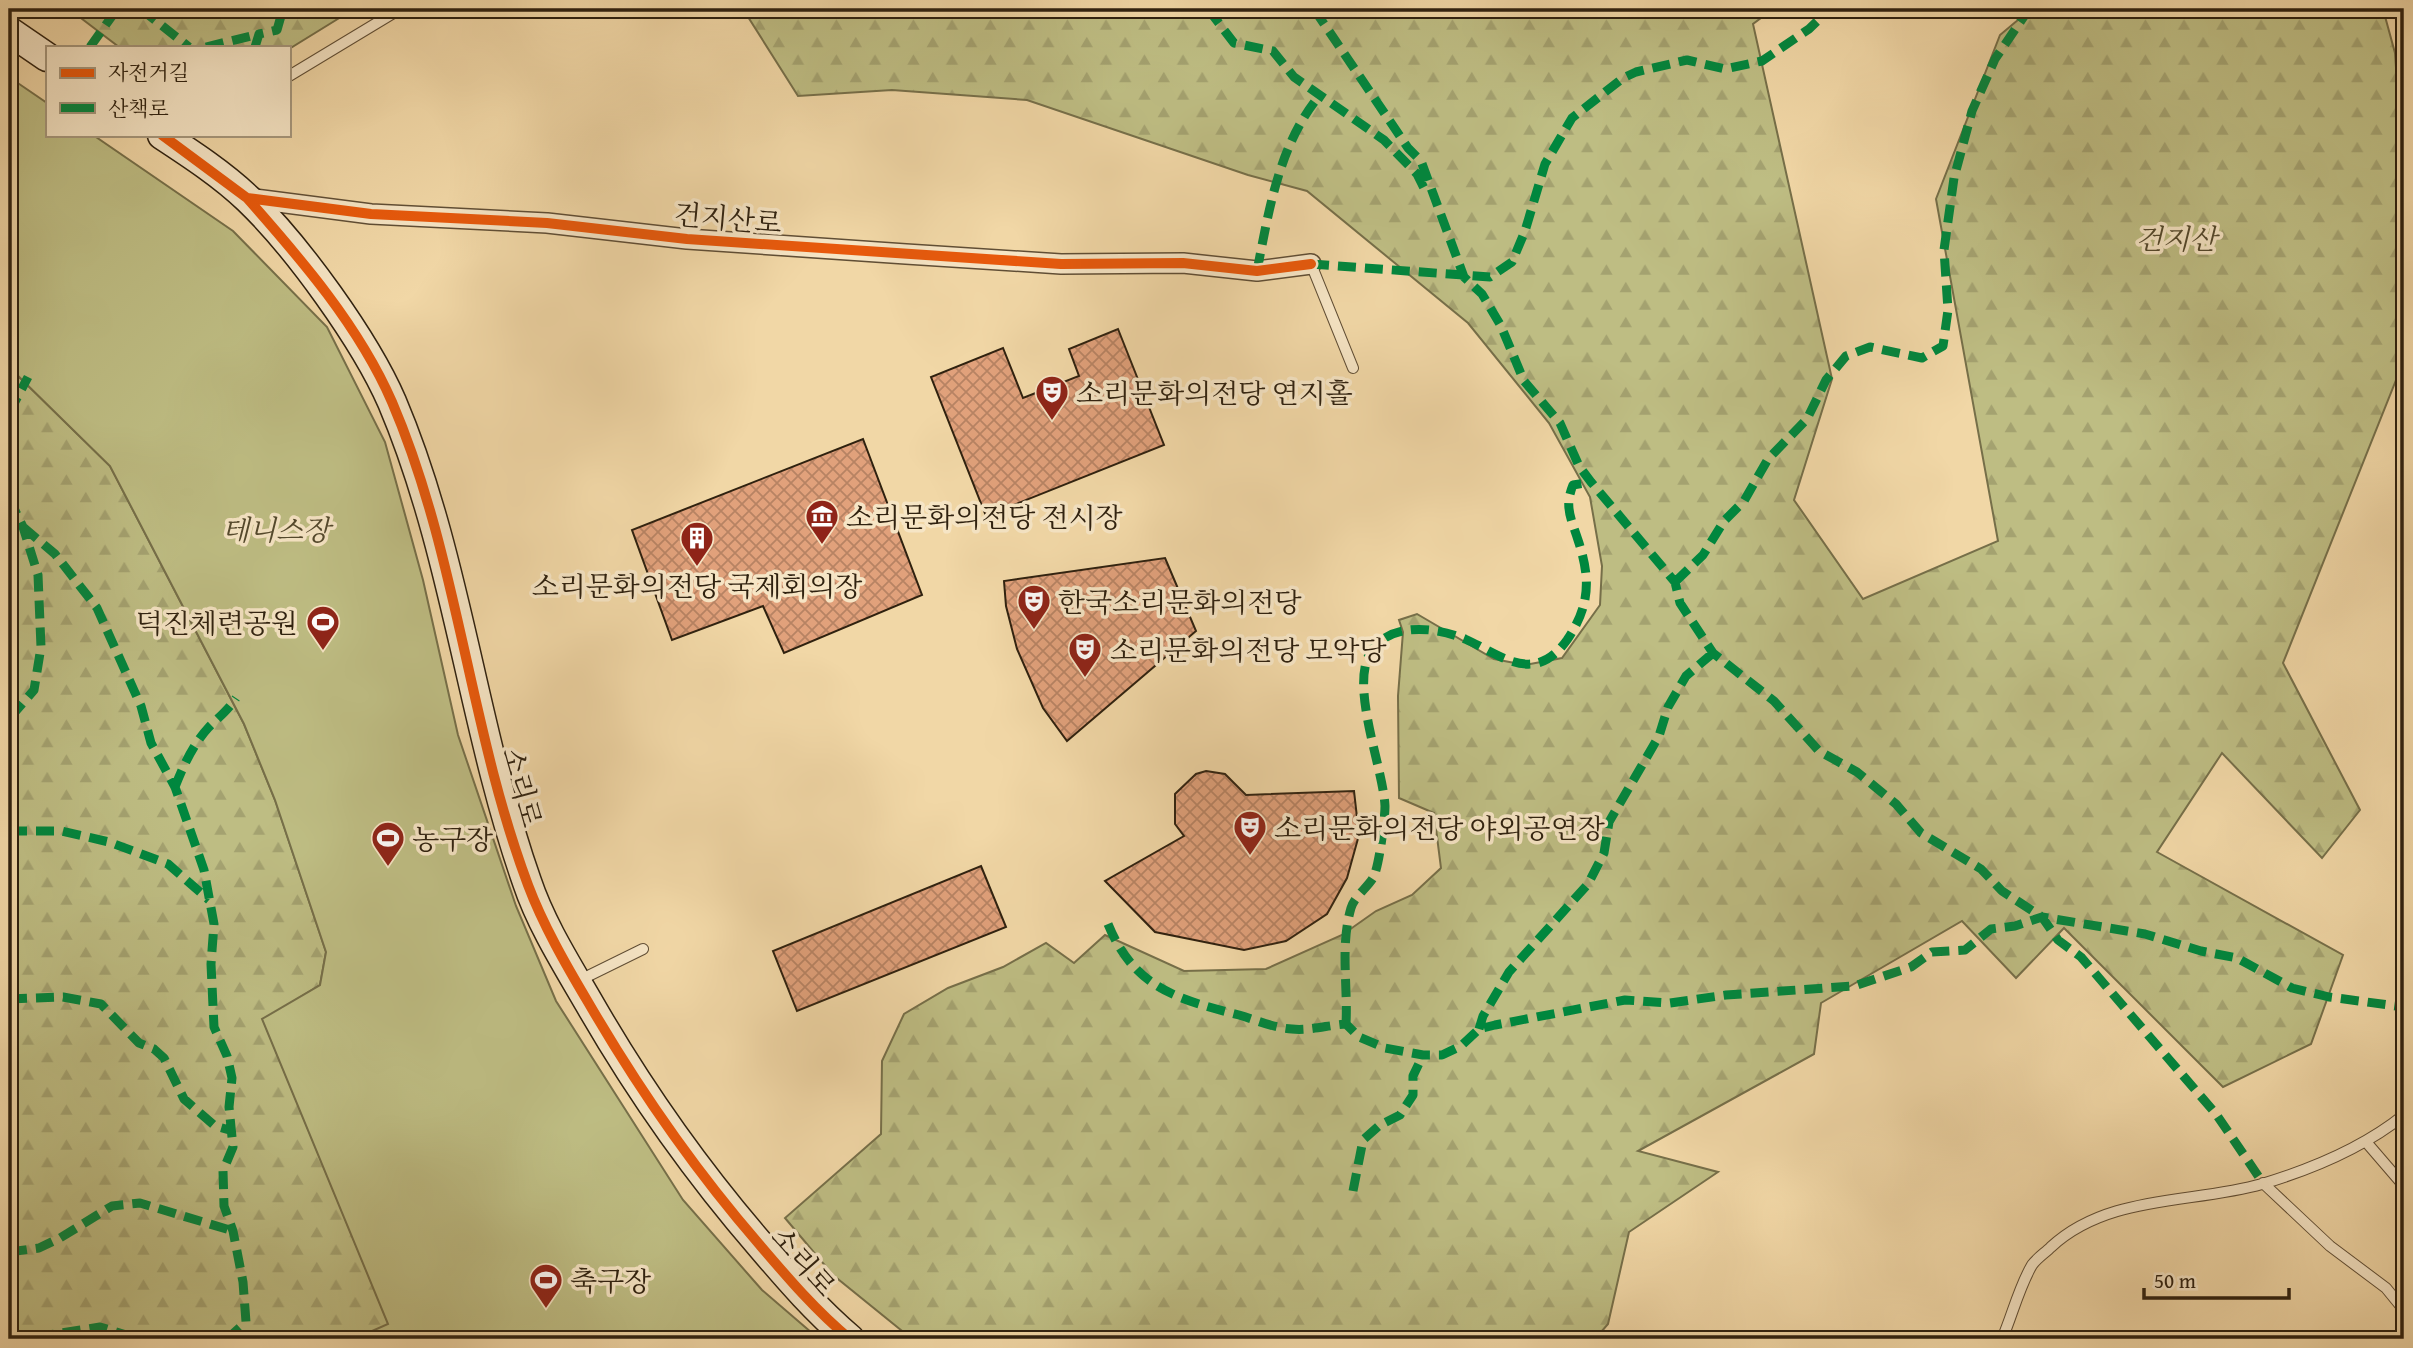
<svg xmlns="http://www.w3.org/2000/svg" width="2413" height="1348" viewBox="0 0 2413 1348" font-family="'Gentium Book Plus','Noto Serif KR',serif">
  <defs>
    <pattern id="forest-firs" width="22" height="20" patternUnits="userSpaceOnUse" patternTransform="scale(1.75)"><rect width="22" height="20" fill="#bebd83"/><path d="M5 1l3.5 6h-7zM16 11l3.5 6h-7z" fill="#a4a270"/></pattern>
    <pattern id="building-cross-hatch" width="8" height="8" patternUnits="userSpaceOnUse" patternTransform="scale(1.75)"><rect width="8" height="8" fill="#e1a17b"/><path d="M0 0l8 8M0 8l8-8" fill="none" stroke="#b78363"/></pattern>
  </defs>
  <rect width="100%" height="100%" fill="#f1d7a6"/>
  <filter id="stains"><feTurbulence type="fractalNoise" baseFrequency=".00286" numOctaves="4"/><feColorMatrix values="0 0 0 0 .2 0 0 0 0 .09 0 0 0 0 .02 0 0 0 .5 -.17"/></filter>
  <radialGradient id="worn" r=".72"><stop offset=".6" stop-color="#630" stop-opacity="0"/><stop offset="1" stop-color="#630" stop-opacity=".3"/></radialGradient>
  <path fill="url(#forest-firs)" stroke="#766f49" stroke-width="2" d="M69,9H349V12L289,49L119,47Z
    M743,9H1773L1753,24L1832,379L1794,500L1863,599L1998,541L1936,199L2000,35L2031,9H2383L2395,53L2404,185V360L2283,663L2360,810L2322,858L2222,753L2157,852L2343,955L2311,1044L2223,1087L2064,928L2016,978L1962,921L1821,1003L1814,1054L1638,1151L1718,1172L1629,1232L1608,1324L1595,1339H912L833,1275L785,1218L881,1134L882,1061L904,1014L948,988L1003,967L1046,943L1074,963L1105,935L1184,971L1266,969L1342,935L1376,911L1412,895L1441,868L1434,813L1399,798L1398,696L1403,632L1399,620L1417,614L1494,659L1525,665L1562,658L1600,605L1602,566L1590,497L1549,423L1468,323L1307,191L1248,175L1027,100L892,90L798,96Z
    M9,367L110,466L244,724L275,800L326,952L320,985L263,1020L389,1325L354,1339H9Z"/>
  <path fill="#bebd83" stroke="#766f49" stroke-width="2" d="M9,77L47,103V135H93L233,231L327,327L385,442L423,580L458,735L516,906L556,1001L683,1200L762,1290L819,1339H354L388,1324L262,1019L320,985L326,952L275,800L244,724L110,466L9,367Z"/>
  <path fill="url(#building-cross-hatch)" stroke="#2f210f" stroke-width="2" d="M1118,329L1164,445L986,516L931,377L1003,348L1023,398L1079,376L1069,349Z
    M863,439L922,595L784,653L763,606L672,640L632,530Z
    M1165,558L1196,631L1067,741L1043,708L1017,649L1006,606L1004,581Z
    M1206,771L1225,774L1246,795L1354,791L1359,835L1347,878L1327,914L1286,941L1244,950L1155,932L1105,881L1184,836L1175,824V794L1196,774Z
    M981,866L1006,927L797,1011L773,951Z"/>
  <g fill="none" stroke-linecap="round" stroke-linejoin="round">
    <defs>
      <path id="lane" d="M289,76L400,9
        M1311,264L1353,368
        M580,980L643,949
        M2367,1143L2404,1186
        M2263,1183L2330,1246L2386,1288L2404,1310
        M2002,1339C2012,1316 2019,1287 2032,1265C2037,1258 2045,1253 2051,1247C2108,1194 2192,1204 2262,1184C2312,1169 2363,1148 2404,1115"/>
      <path id="street" d="M247,198L371,214L547,223L687,239L906,254L1061,264L1183,263L1257,271L1311,264"/>
      <path id="secondary" d="M9,31L47,57
        M162,135C191,154 223,175 248,199C297,246 365,340 392,402C457,555 472,726 527,882C541,924 567,965 589,1003C639,1090 696,1171 762,1247C790,1280 817,1311 850,1339"/>
    </defs>
    <use href="#lane" stroke="#604e35" stroke-width="12"/>
    <use href="#street" stroke="#604e35" stroke-width="22"/>
    <use href="#secondary" stroke="#2f210f" stroke-width="31"/>
    <use href="#lane" stroke="#f6e5c5" stroke-width="10"/>
    <use href="#street" stroke="#f6e5c5" stroke-width="19"/>
    <use href="#secondary" stroke="#f6e5c5" stroke-width="28"/>
    <path stroke="#00873e" stroke-width="9" stroke-dasharray="18 9" stroke-linecap="butt" d="M141,9L189,47
      M1208,9L1234,43L1273,51L1294,77L1384,140L1417,174L1424,188
      M1314,9L1408,148L1421,161L1464,277L1482,294L1501,326L1524,381L1560,423L1579,466L1591,482L1675,582L1680,603L1713,653L1774,701L1819,751L1857,772L1896,804L1921,833L1981,869L2002,891L2042,917L2058,940L2081,957L2216,1114L2263,1183
      M90,47L117,9
      M206,47L259,34
      M255,47L259,34L277,30L283,9
      M1311,264L1490,277L1512,262L1525,231L1545,164L1572,118L1623,78L1636,72L1687,60L1725,69L1762,61L1809,29L1830,9
      M1257,271C1269,210 1279,144 1320,95
      M9,413L28,377
      M9,498L23,527L38,575L41,647L34,690L9,719
      M23,527L55,554L97,608L141,706L151,743L175,787L204,870L214,924L211,964L214,1027L227,1056L232,1078L229,1107L233,1147L223,1171L224,1206L233,1231L243,1282L246,1322L227,1339
      M1675,582L1703,555L1724,521L1744,501L1768,459L1807,419L1826,380L1846,356L1870,347L1922,358L1943,346L1948,310L1944,250L1954,178L1972,111L1995,59L2029,9
      M2404,597V645
      M175,787C183,766 194,743 209,727C219,717 228,710 236,698
      M9,831H61L109,842L168,864L209,900
      M1108,924C1134,988 1177,999 1239,1015C1256,1020 1274,1028 1292,1029C1308,1031 1329,1025 1346,1024L1359,1037L1385,1048L1423,1055H1442L1461,1046L1479,1029L1495,1025L1625,1000L1670,1003L1726,995L1854,986L1911,967L1932,952L1965,950L1991,929L2015,926L2042,917L2145,934L2201,951L2237,958L2292,988L2329,997L2404,1007
      M9,999L63,997L101,1004L139,1043L154,1049L164,1058L184,1099L215,1126L233,1131
      M1346,1024C1348,985 1340,946 1351,908C1354,897 1367,888 1373,878C1379,868 1385,819 1385,806C1383,766 1348,683 1372,650C1392,622 1436,627 1465,639C1501,655 1534,686 1567,640C1590,606 1591,579 1578,540C1571,518 1564,507 1573,485L1591,482
      M1479,1029L1483,1016L1509,972L1588,884L1604,853L1609,822L1659,736L1668,707L1686,676L1713,653
      M1353,1191L1363,1140L1380,1125L1400,1115L1413,1095V1076L1423,1055
      M9,1252L39,1248L60,1238L112,1206L140,1203L233,1231
      M9,1335H48L100,1327L139,1339"/>
    <defs>
      <path id="cycleway" d="M162,135L247,198L371,214L547,223L687,239L1061,264L1183,263L1257,271L1311,264
        M247,198C301,259 359,326 392,402C458,556 469,728 528,885C543,925 566,965 588,1002C638,1088 694,1169 759,1244C788,1278 816,1311 850,1339"/>
    </defs>
    <use href="#cycleway" stroke="#f6e5c5" stroke-width="15"/>
    <use href="#cycleway" stroke="#e8590c" stroke-width="10"/>
  </g>
  <defs>
    <symbol id="theatre-pin" viewBox="-11 -11 22 30"><path d="M0 17L-7.5 6A9.5 9.5 0 1 1 7.5 6Z" fill="#8f2418" stroke="#f6e5c5"/><path d="M-5-5.5Q0-4 5-5.5V0Q5 5 0 6Q-5 5-5 0ZM-3.3-2.5H-1v1.5H-3.3ZM1-2.5H3.3v1.5H1ZM-2.8 1Q0 5.5 2.8 1Z" fill="#fff"/></symbol>
    <symbol id="museum-pin" viewBox="-11 -11 22 30"><path d="M0 17L-7.5 6A9.5 9.5 0 1 1 7.5 6Z" fill="#8f2418" stroke="#f6e5c5"/><path d="M0-6L6-3V-2H-6V-3ZM-5-1h2V3h-2ZM-1-1h2V3h-2ZM3-1h2V3H3ZM-6 4H6V6H-6Z" fill="#fff"/></symbol>
    <symbol id="building-pin" viewBox="-11 -11 22 30"><path d="M0 17L-7.5 6A9.5 9.5 0 1 1 7.5 6Z" fill="#8f2418" stroke="#f6e5c5"/><path d="M-4-6H4V6H1V3H-1V6H-4ZM-2.5-4.3h1.7v1.8h-1.7ZM.8-4.3h1.7v1.8H.8ZM-2.5-1h1.7V.8h-1.7ZM.8-1h1.7V.8H.8Z" fill="#fff"/></symbol>
    <symbol id="stadium-pin" viewBox="-11 -11 22 30"><path d="M0 17L-7.5 6A9.5 9.5 0 1 1 7.5 6Z" fill="#8f2418" stroke="#f6e5c5"/><path d="M0-5a6.5 5 0 1 0 0 10a6.5 5 0 1 0 0-10ZM-3.5-1.8h7v3.6h-7Z" fill="#fff"/></symbol>
  </defs>
  <g fill-rule="evenodd">
    <use href="#theatre-pin" x="1033" y="373" width="38" height="52"/>
    <use href="#museum-pin" x="803" y="497" width="38" height="52"/>
    <use href="#building-pin" x="678" y="519" width="38" height="52"/>
    <use href="#theatre-pin" x="1015" y="582" width="38" height="52"/>
    <use href="#stadium-pin" x="304" y="603" width="38" height="52"/>
    <use href="#theatre-pin" x="1066" y="630" width="38" height="52"/>
    <use href="#theatre-pin" x="1231" y="808" width="38" height="52"/>
    <use href="#stadium-pin" x="369" y="819" width="38" height="52"/>
    <use href="#stadium-pin" x="527" y="1261" width="38" height="52"/>
  </g>
  <g text-anchor="middle" dominant-baseline="central" stroke-width="7" stroke-linejoin="round" paint-order="stroke">
    <g font-size="28" fill="#2f210f" stroke="#f6e5c5">
      <text transform="translate(728 218) rotate(5)">건지산로</text>
      <text transform="translate(523 787) rotate(75)">소리로</text>
      <text transform="translate(804 1261) rotate(49)">소리로</text>
    </g>
    <g font-size="28" font-style="italic" fill="#53482c" stroke="#f6e5c5">
      <text x="2176" y="238">건지산</text>
      <text x="276" y="529">테니스장</text>
    </g>
    <g font-size="28" fill="#2f210f" stroke="#f6e5c5" text-anchor="start">
      <text x="1076" y="392">소리문화의전당 연지홀</text>
      <text x="846" y="516">소리문화의전당 전시장</text>
      <text x="697" y="585" text-anchor="middle">소리문화의전당 국제회의장</text>
      <text x="1058" y="601">한국소리문화의전당</text>
      <text x="298" y="622" text-anchor="end">덕진체련공원</text>
      <text x="1110" y="649">소리문화의전당 모악당</text>
      <text x="1274" y="827">소리문화의전당 야외공연장</text>
      <text x="412" y="838">농구장</text>
      <text x="570" y="1280">축구장</text>
    </g>
  </g>
  <rect width="2413" height="1348" fill="none" stroke="#f1d7a6" stroke-width="35"/>
  <rect x="10" y="10" width="2392" height="1327" fill="none" stroke="#2f210f" stroke-width="3.5"/>
  <rect x="18" y="18" width="2378" height="1313" fill="none" stroke="#2f210f" stroke-width="2"/>
  <rect x="46" y="46" width="245" height="91" fill="#f6e5c5" stroke="#a6977c" stroke-width="2"/>
  <rect x="60" y="68" width="35" height="10" fill="#e8590c" stroke="#a6977c" stroke-width="2"/>
  <text x="108" y="80" font-size="21" fill="#2f210f">자전거길</text>
  <rect x="60" y="103" width="35" height="10" fill="#00873e" stroke="#a6977c" stroke-width="2"/>
  <text x="108" y="116" font-size="21" fill="#2f210f">산책로</text>
  <path d="M2144 1288v10h145v-10" fill="none" stroke="#2f210f" stroke-width="3.5"/>
  <text x="2154" y="1288" font-size="21" fill="#2f210f" stroke="#f6e5c5" stroke-width="5" paint-order="stroke">50 m</text>
  <rect width="100%" height="100%" filter="url(#stains)"/>
  <rect width="100%" height="100%" fill="url(#worn)"/>
</svg>
